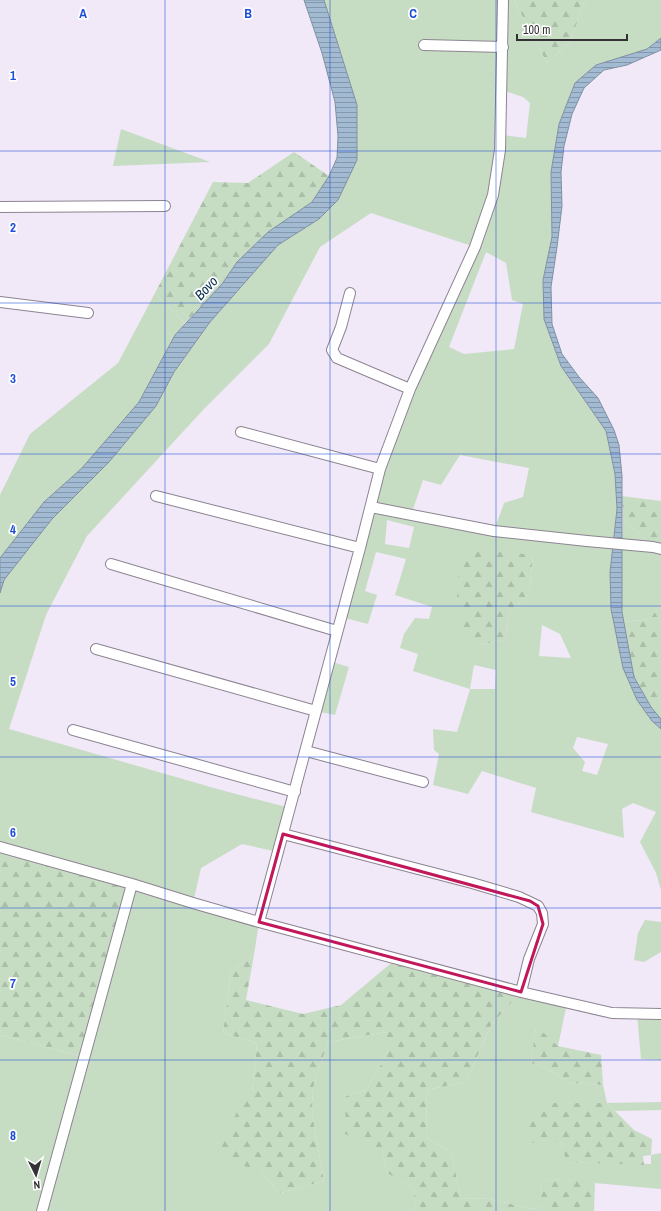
<svg xmlns="http://www.w3.org/2000/svg" width="661" height="1211" viewBox="0 0 661 1211" font-family="'Archivo Narrow',sans-serif">
  <defs>
    <pattern id="forest-firs" width="22" height="20" patternUnits="userSpaceOnUse"><rect width="22" height="20" fill="#c7ddc3"/><path d="M5 1l3.5 6h-7zM16 11l3.5 6h-7z" fill="#abbea8"/></pattern>
    <pattern id="water-rules" width="6" height="5" patternUnits="userSpaceOnUse"><rect width="6" height="5" fill="#a2bbd2"/><path d="M0 2.5h6" fill="none" stroke="#8598ab"/></pattern>
  </defs>
  <rect width="100%" height="100%" fill="#f1e8f8"/>
  <path fill="#c7ddc3" fill-rule="evenodd" d="M324,0H514L547,63L570,42L585,0H661V38L647,49L575,83L559,124L551,172L552,237L543,280L544,319L561,366L606,431L615,474L617,509L610,572L611,609L623,668L652,721L661,729V890L656,873L640,842L656,812L633,803L622,809L624,838L531,812L536,788L482,771L468,794L433,785L439,754L434,750L433,729L457,732L470,689L413,671L418,654L400,648L404,634L415,618L429,619L432,607L395,595L406,559L376,552L365,591L377,595L368,624L341,617L380,469L475,247L371,213L320,247L269,344L203,410L87,536L46,615L9,729L221,790L290,808L278,852L242,844L201,868L193,903L259,922L254,955L231,972L223,1033L257,1043L252,1092L260,1170L280,1193L324,1181L312,1113L313,1088L328,1042L388,1032L386,1056L366,1090L346,1096L382,1149L387,1173L413,1188L416,1211H0V1035L84,1057L0,847V593L4,580L52,519L109,462L156,406L174,372L210,322L278,245L319,219L357,105ZM502,90L523,97L530,103L526,138L501,135ZM486,252L506,263L512,300L523,304L514,349L464,354L449,347ZM460,455L529,468L523,497L504,503L494,531L411,515L423,480L441,485ZM387,520L414,527L409,548L385,544ZM533,555L529,594L510,612L505,640L478,645ZM542,625L560,634L571,658L539,656ZM474,665L496,670L495,689H470ZM577,737L608,744L597,775L582,771L585,762L573,748Z
    M121,129L210,162L113,166Z
    M155,293L185,323L175,335L139,402L82,468L44,502L0,558V495L30,434L118,363Z
    M623,518L653,547L661,549V604L650,619L624,622C617,588 623,552 623,518Z
    M329,661L349,667L335,715L316,711Z
    M645,920L661,922V952L644,962L634,960L638,933Z
    M521,992L567,1003L558,1046L536,1027L531,1063L546,1068L570,1083L603,1085L607,1103L661,1102V1110L615,1111L607,1103L560,1142L568,1162L651,1164V1155L661,1153V1189L550,1179L541,1185L543,1207L532,1209L490,1199L461,1198L451,1152L427,1138L426,1090L466,1082L491,1025Z
    M637,1014H661V1060L641,1059Z"/>
  <path fill="url(#forest-firs)" d="M514,0H585L570,42L547,63Z
    M294,152L329,176L312,202L268,232L237,262L222,284L185,323L155,293L213,182L248,183Z
    M622,496L661,501V549L653,547L623,518Z
    M470,548L533,555L529,594L510,612L505,640L478,645L460,624L457,599L459,565Z
    M661,604V719L651,707L634,677L624,622L650,619Z
    M0,847L132,884L84,1057L0,1035Z
    M254,955L246,1000L303,1014L341,1005L396,959L521,992L491,1025L466,1082L426,1090L427,1138L451,1152L461,1198L490,1199L532,1209L542,1207L541,1185L550,1179L595,1182L594,1211H416L413,1188L387,1173L382,1149L345,1134L346,1096L366,1090L386,1056L387,1032L328,1042L313,1088L312,1113L324,1181L280,1193L260,1170L216,1159L243,1098L252,1092L257,1043L223,1033L231,972Z
    M536,1026L558,1046L601,1055L603,1085L570,1083L546,1068L531,1063Z
    M545,1103H607L634,1130L652,1139L651,1155L643,1156L644,1165L567,1162L560,1142L528,1143L527,1127Z"/>
  <path fill="url(#water-rules)" stroke="#8191a3" d="M304,0H324L357,105V160L338,200L319,219L278,245L210,322L174,372L156,406L109,462L52,519L4,580L0,593V558L44,502L82,468L139,402L175,335L222,284L237,262L268,232L312,202L329,176L337,158L338,136L335,102L322,53Z
    M661,38V50L627,65L604,70L584,88L572,114L564,146L561,172L562,206L557,247L551,287L552,324L562,354L579,377L598,398L614,430L619,445L622,476V612L634,677L651,707L661,719V729L652,721L637,700L623,668L611,609L610,572L617,509L615,474L606,431L561,366L544,319L543,280L552,237L551,172L559,124L575,83L596,65L647,49Z"/>
  <g fill="none" stroke-linecap="round" stroke-linejoin="round">
    <defs>
      <path id="minor" d="M424,45L503,47
        M0,207L165,206
        M350,293L341,327L332,350L337,358L410,389
        M0,302L88,313
        M241,432L380,469
        M156,496L360,548
        M371,507L494,531L587,541L653,547L661,549
        M111,564L337,631
        M96,649L316,711
        M73,730L295,792
        M306,751L423,782
        M283,834L472,883L519,897L538,906L542,913L543,924L529,959L521,992
        M0,847L132,884L193,903L259,922L521,992L612,1013L661,1014
        M259,922L360,548L380,469L410,389L475,247L493,195L500,150L503,0
        M42,1211L132,884"/>
    </defs>
    <use href="#minor" stroke="#8d8492" stroke-width="12"/>
    <use href="#minor" stroke="#fff" stroke-width="10"/>
  </g>
  <path fill="none" stroke="#c2185b" stroke-width="3" stroke-linejoin="round" d="M283,834L530,901L538,906L543,924L521,992L259,922Z"/>
  <path fill="none" stroke="#1d4ed8" stroke-width="1" stroke-opacity="0.55" d="M165,0V1211M330,0V1211M496,0V1211M0,151H661M0,303H661M0,454H661M0,606H661M0,757H661M0,908H661M0,1060H661"/>
  <g text-anchor="middle" dominant-baseline="central" stroke-width="3.5" stroke-linejoin="round" paint-order="stroke">
    <g font-size="14" font-style="italic" fill="#052e4f" stroke="#fff">
      <text transform="translate(206 288) rotate(-47)">Bovo</text>
    </g>
  </g>
  <g font-size="13" text-anchor="middle" font-weight="bold" fill="#1d4ed8" stroke="#fff" stroke-width="3.5" stroke-linejoin="round" paint-order="stroke">
    <text x="83" y="18">A</text>
    <text x="248" y="18">B</text>
    <text x="413" y="18">C</text>
    <text x="13" y="80">1</text>
    <text x="13" y="232">2</text>
    <text x="13" y="383">3</text>
    <text x="13" y="534">4</text>
    <text x="13" y="686">5</text>
    <text x="13" y="837">6</text>
    <text x="13" y="988">7</text>
    <text x="13" y="1140">8</text>
  </g>
  <g transform="translate(36 1175) rotate(175)" stroke="#ffffff" stroke-width="3" paint-order="stroke">
  <path d="M0-3L7 15L0 10L-7 15Z" fill="#333036"/>
  <text y="-6" font-size="11" font-weight="bold" text-anchor="middle" fill="#333036">N</text>
  </g>
  <path d="M517 34v6h110v-6" fill="none" stroke="#333036" stroke-width="2"/>
  <text x="523" y="34" font-size="12" fill="#333036" stroke="#ffffff" stroke-width="3" paint-order="stroke">100 m</text>
</svg>
